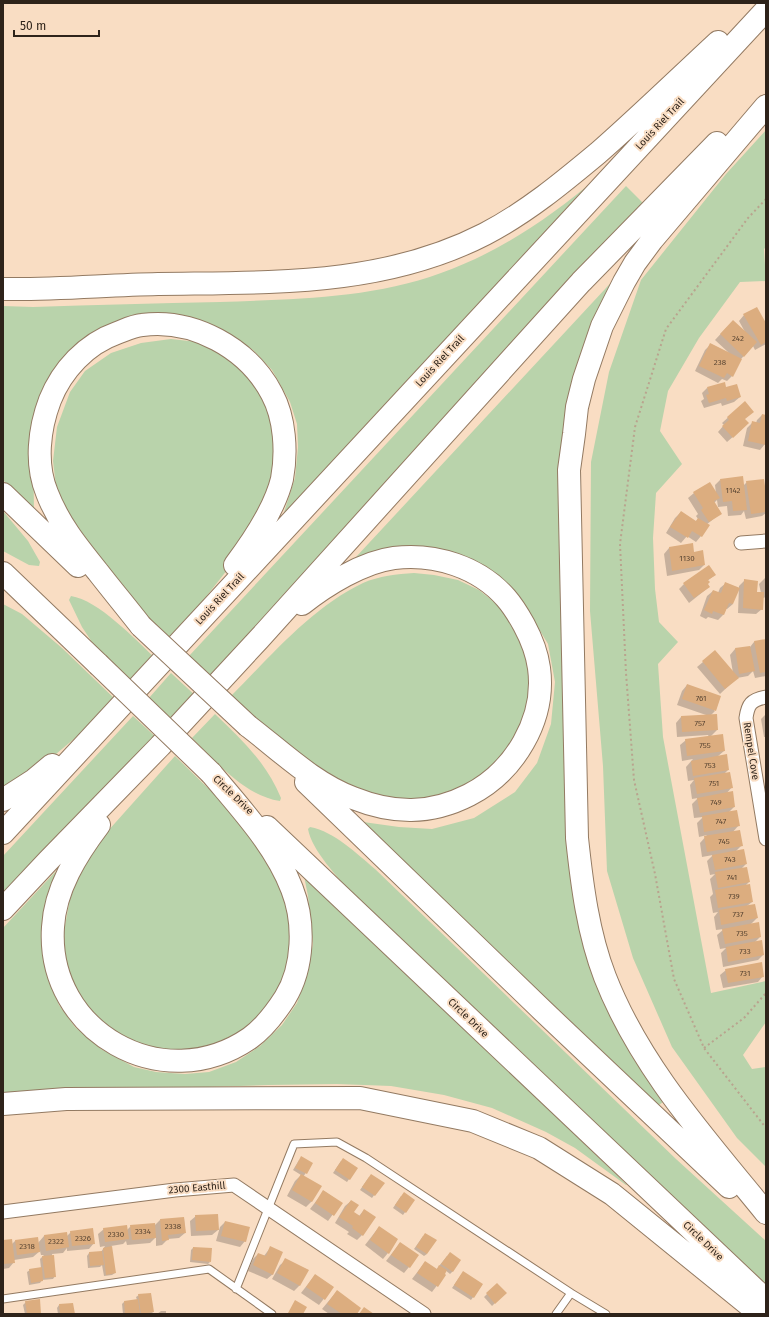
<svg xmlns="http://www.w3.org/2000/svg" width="769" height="1317" viewBox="0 0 769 1317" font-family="'Fira Sans',sans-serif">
  <rect width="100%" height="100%" fill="#f9ddc3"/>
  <path fill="#b9d3ab" d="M766,130V247L764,249L766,281L740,282L699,338L668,391L660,431L682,464L656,493L653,538L655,589L659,622L678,642L658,664L663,737L711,993L766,981V1022L743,1055L752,1069L766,1067V1167L737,1138L672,1047L633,958L607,871L603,766L590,611L591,462L609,372L641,280L726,174Z
    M597,178L279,528L295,478L298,447L297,424L290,402L272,370L253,350L224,331L106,330L33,436L34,512L3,480V306L33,307C95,305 157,303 220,302C294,299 370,299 441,273C500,252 549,218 597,178Z
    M626,186L649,209L215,680L189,656Z
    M645,246L573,414L570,743L602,995L632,1057L661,1095L663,1102L659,1105L651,1102L356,821L399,827L432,829L474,818L515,792L537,763L551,724L555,682L548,644L522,601L489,573L451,556L343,571Z
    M171,339L198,342L224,354L249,373L272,413L277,465L246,546L172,640L149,618L95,561L57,495L53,461L57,427L70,392L85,371L111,353L141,343Z
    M3,511L28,541L40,562L39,566L29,565L3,551Z
    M414,573L434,575L458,580L479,590L498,605L527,647L535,691L509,762L427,807L337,788L255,718L231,696C272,655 311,608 363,583C379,576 397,574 414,573Z
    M71,596C98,600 135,639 155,658L133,682L94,645L82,627L69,600Z
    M3,604L22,614L62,648L116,700L94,722L24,781L3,794Z
    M171,673L198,698L175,722L149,698Z
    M215,714C243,741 266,762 281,798L280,801C243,795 217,762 192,738Z
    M133,716L159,740L3,906V856Z
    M175,756L254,833L275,863L295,926L283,994L234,1044L164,1056L105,1028L73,986L64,959V931L70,898L80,870L107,832Z
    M310,827C335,832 356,853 375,869L676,1159L766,1241V1289L352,894C338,877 312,851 308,829Z
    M56,871L44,911L42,944L48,978L59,1005L75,1027L101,1049L134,1067L156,1072L185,1074L209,1072L236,1062L260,1046L282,1025L297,1003L306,978L313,944L308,896L303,871L627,1185H626L575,1148L546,1132L492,1108L444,1095L391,1086L337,1084L268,1085L175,1088L3,1097V928Z"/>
  <path fill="#0003" d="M744,315L766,324V344L755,350L753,346L741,359L732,376L727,381L722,379L718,383L695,371L705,350L711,344L729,353L715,340L727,327L745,332L739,321Z
    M707,388L740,397L734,402L722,406L721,403L704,408L701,401L704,399L702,393Z
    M745,402L744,420L742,429L727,442L718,432L724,425L722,423Z
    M762,415L766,416L765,444L760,450L743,446L747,428L753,422L756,423L757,420Z
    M720,480L743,486L747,482L765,493L766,492V513L762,516L746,519L744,511L741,515L728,516L727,506L718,507L717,500L714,503L721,513L706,525L701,536L696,542L687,536L681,543L666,533L675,518L681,512L695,522L698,519L696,516L698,514L688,498L694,493L716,494L715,485Z
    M692,544L693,553L704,565L699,570L667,576L664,554L669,548Z
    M715,575L707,581V584L709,587L689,603L679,589L684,584Z
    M765,578H766V597L763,598L762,609L756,614L738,613L739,586L745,580L755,593H761L759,584Z
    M726,583L733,604L727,609H726L723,615L718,620L708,617L706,619L700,616L707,596L713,591L718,593L720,588Z
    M766,640V676L755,678L753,671L748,676L737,678L720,694L697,667L715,652L733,673L730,655L735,649L750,647L754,642Z
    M687,685L715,711L710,716L717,730L710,737L724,751L717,757L728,770L724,774L732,787L726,794L734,807L728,813L739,825L732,833L742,845L736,851L746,864L741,869L749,882L745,886L752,902L747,906L757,918L750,925L760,937L754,943L763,955L758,960L723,967L721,953L726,948L720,949L717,935L724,929L716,930L714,917L718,912L713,913L710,897L713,894L710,879L715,874L710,875L707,861L713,855L702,857L700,843L707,835L699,837L697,823L703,817L694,818L692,804L698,798L692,799L690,785L694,780L688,781L686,767L693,759L682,761L680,745L686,740L709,737L708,735L677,737L676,723L681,717L709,716L677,705L682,691Z
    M766,714V737H764L761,719Z
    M726,970L763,976L758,982L723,988L720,975Z
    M299,1160L312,1164L303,1177L312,1201L306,1207L287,1196L295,1181L301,1175L293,1170Z
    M341,1161L357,1168L347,1182L333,1173Z
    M369,1177L383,1183L372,1198L360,1190Z
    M324,1191L341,1203L328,1221L310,1209Z
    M401,1196L414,1200L403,1215L393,1208Z
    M351,1201L353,1213L359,1216L364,1210L362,1235L357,1240L347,1234L349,1232L335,1223L345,1206Z
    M196,1216L218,1230L212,1235L191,1236L190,1221Z
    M184,1218L185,1233L179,1238L168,1239L162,1245L156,1246V1237L150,1243L127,1245L126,1241L123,1244L111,1246L115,1273L112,1275L104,1276L102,1265L100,1267L88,1268L87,1256L89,1253L101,1252L105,1246L100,1247L98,1234L104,1229L127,1230L131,1226H154L160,1220Z
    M225,1222L245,1241L240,1247L216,1241L220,1227Z
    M379,1227L397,1240L388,1253L383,1259L365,1245Z
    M71,1232L94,1243L89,1249L67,1251V1248L63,1253L52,1254L55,1276L53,1279L42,1280L40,1283L29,1285L27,1272L30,1270L41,1268L40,1259L44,1255H41L40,1251L33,1257L14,1260V1262L9,1268L3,1269V1241L12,1244L15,1241L37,1238L38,1243L44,1236H67Z
    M423,1236L427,1254L424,1256L414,1249Z
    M400,1243L409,1267L404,1273L386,1261Z
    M193,1248L210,1262L208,1264L190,1262L191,1250Z
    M270,1248L273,1274L267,1279L248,1271L253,1259L258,1254L264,1256Z
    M447,1256L453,1271L450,1274L445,1270V1275L432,1292L412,1279L425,1262L436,1270Z
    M286,1260L308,1270L299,1286L294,1291L272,1279L280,1265Z
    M315,1275L333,1287L319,1305L301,1293Z
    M461,1275L482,1285L471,1300L452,1288Z
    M497,1284L505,1293L492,1306L484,1297Z
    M337,1291L356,1314H329L322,1309Z
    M139,1295L153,1312L151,1314H123L122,1304L124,1302L137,1300L136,1297Z
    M26,1302L40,1314H25L23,1305Z
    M59,1305L73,1314H58L57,1308Z
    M161,1311H166V1314H154H157Z"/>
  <path fill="#dcad7f" d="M757,307L766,323V342L761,345L743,314Z
    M733,320L757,342L744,357L720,334Z
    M710,343L742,359L733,377L727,373L724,378L699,366Z
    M725,382L726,387L737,384L741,397L727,401L726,398L709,403L706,395L709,394L707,387Z
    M745,401L754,412L745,419L749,423L733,438L722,426L729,420L727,417Z
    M762,414L766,415V445L748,441L752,421L760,423Z
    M743,476L747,510L733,511L732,501L723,502L720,479Z
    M764,479L766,493V512L751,514L746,481Z
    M710,482L720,498L714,501L722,514L709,522L701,510L703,508L693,492Z
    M681,511L696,521L698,518L710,525L702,537L692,531L688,538L670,527Z
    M693,543L694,552L703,550L705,565L672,571L669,547Z
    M709,565L716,575L708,580L710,582L708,584L710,587L694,598L683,583Z
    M744,579L758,581L757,592H764L763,610L743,608Z
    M725,582L740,588L733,604L729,603L724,615L713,611L712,614L704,610L713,590L721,593Z
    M766,639V672L760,673L754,641Z
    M750,646L755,671L739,674L735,648Z
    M715,650L739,678L725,689L702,661Z
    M687,684L721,696L716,711L682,699Z
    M717,714L718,730L682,732L681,716Z
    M723,734L725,751L687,756L685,739Z
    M727,754L729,770L693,776L691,761Z
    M730,772L733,788L697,794L694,778Z
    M733,791L735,807L700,813L697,798Z
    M737,810L740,826L704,832L702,816Z
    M740,830L743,846L707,852L704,836Z
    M744,849L747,864L715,870L712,855Z
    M747,867L750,882L718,888L715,872Z
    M750,884L753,902L718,908L715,890Z
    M755,904L758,918L721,925L719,910Z
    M759,922L761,937L725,944L722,929Z
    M762,940L764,955L728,962L726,947Z
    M762,962L764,977L728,983L725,969Z
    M301,1156L313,1163L307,1174L295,1168Z
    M343,1158L358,1168L350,1180L335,1170Z
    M301,1174L322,1186L312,1202L292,1190Z
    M371,1174L385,1183L375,1196L362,1187Z
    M323,1190L343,1203L334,1216L315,1203Z
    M404,1192L415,1200L406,1213L395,1205Z
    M351,1200L359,1205L354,1212L360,1216L364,1209L376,1217L363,1236L352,1228L353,1226L339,1217Z
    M218,1214L219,1230L196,1231L195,1215Z
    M184,1217L186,1233L168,1235L169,1240L162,1241L160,1219Z
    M225,1221L250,1227L246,1242L221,1236Z
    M155,1223L156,1238L132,1240L130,1225Z
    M127,1225L129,1239L105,1242L103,1228Z
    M379,1226L398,1239L389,1254L370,1240Z
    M93,1228L95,1244L72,1246L70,1231Z
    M67,1232L69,1247L46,1251L44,1235Z
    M425,1233L437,1240L427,1254L416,1247Z
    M38,1237L40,1252L17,1255L15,1240Z
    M12,1239L15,1263L3,1264V1240Z
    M400,1242L419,1255L410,1268L391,1255Z
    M112,1246L116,1273L106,1275L103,1248Z
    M270,1246L283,1252L273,1275L253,1265L258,1253L266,1256Z
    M193,1247L212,1248L211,1262L192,1260Z
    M102,1251L104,1265L90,1266L89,1252Z
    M450,1252L461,1260L453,1272L441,1264Z
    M54,1255L56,1277L45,1278L42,1256Z
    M285,1258L309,1270L300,1286L277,1273Z
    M425,1261L437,1269L439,1265L447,1270L445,1274L446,1275L438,1287L417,1273Z
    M42,1267L43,1281L31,1283L29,1269Z
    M463,1271L483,1284L474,1298L454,1285Z
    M315,1274L334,1287L325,1300L306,1287Z
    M497,1283L507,1293L495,1304L486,1293Z
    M337,1290L361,1308L357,1314H342L327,1304Z
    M151,1293L154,1312L141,1314L138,1294Z
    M40,1299L41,1314H27L25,1301Z
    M138,1299L140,1314H125L124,1301Z
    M295,1300L307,1307L303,1314L288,1313Z
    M73,1303L75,1314H60L59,1304Z
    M364,1307L374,1314H359Z"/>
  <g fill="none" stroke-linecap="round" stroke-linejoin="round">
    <defs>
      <path id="lane" d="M236,1289L294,1144L337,1142L366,1158L571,1293L606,1314
        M3,1299L209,1269L272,1314
        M556,1314L571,1293"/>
      <path id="street" d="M741,543L766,541
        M766,697C751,700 748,704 746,718L766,839
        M3,1212L175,1190L234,1185L424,1314"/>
      <path id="highway" d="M766,106L652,240L635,263L624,282L602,326L584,379L577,407L574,434L569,470L577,838C582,885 588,933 605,977C640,1067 706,1139 766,1213
        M3,289C55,290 106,285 158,284C270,282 382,287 485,234C527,212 562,183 598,153C639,117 678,79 718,42
        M3,494L78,566
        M3,573L98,664
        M141,626C127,608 112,590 98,572C77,546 59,524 47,493C35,464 39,429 50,400C62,370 86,344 117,333C125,330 133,326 142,325C193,318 248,348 272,394C285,418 287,452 282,479C275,508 253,541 235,565
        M248,726C281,751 313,783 353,798C393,814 430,815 469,795C514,772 546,720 539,668C537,653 531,638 524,625C519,616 513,606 506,598C479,567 435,553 394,558C363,562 326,585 302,604
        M306,782L542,1010L729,1187
        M3,800L34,780L52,765
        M99,825C77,854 55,889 53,927C46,1032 163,1098 250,1038C264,1028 276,1012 285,998C304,967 305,922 292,889C275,845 241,809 211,773
        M267,827L766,1300
        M3,833L766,10
        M3,909L48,861L160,746L259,639L581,282L717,143
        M3,1104L66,1099L360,1098L473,1121L539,1148L612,1194L760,1314"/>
    </defs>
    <use href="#lane" stroke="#937a62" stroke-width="9"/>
    <use href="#street" stroke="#937a62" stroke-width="15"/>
    <use href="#highway" stroke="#937a62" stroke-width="24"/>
    <path stroke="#b9a38e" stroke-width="2" stroke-dasharray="2 3" stroke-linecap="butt" d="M766,199L748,218L666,329L635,427L620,544L626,673L634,780L655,874L674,979L704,1048L766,1128
      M704,1048L744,1018L766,993"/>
    <use href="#lane" stroke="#fff" stroke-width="7"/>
    <use href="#street" stroke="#fff" stroke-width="13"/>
    <use href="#highway" stroke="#fff" stroke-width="22"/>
    <defs>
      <path id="highway-bridge" d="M141,626L248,726
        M98,664L211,773"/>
    </defs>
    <use href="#highway-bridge" stroke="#937a62" stroke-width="24" stroke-linecap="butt"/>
    <use href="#highway-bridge" stroke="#fff" stroke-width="22"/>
  </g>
  <g text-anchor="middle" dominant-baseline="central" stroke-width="4" stroke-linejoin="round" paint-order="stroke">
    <g font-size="8" fill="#5a4633">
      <text x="738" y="338">242</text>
      <text x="720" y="362">238</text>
      <text x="733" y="490">1142</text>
      <text x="687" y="558">1130</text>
      <text x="701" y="698">761</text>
      <text x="700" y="723">757</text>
      <text x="705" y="745">755</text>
      <text x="710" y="765">753</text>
      <text x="714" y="783">751</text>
      <text x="716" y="802">749</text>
      <text x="721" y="821">747</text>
      <text x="724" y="841">745</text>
      <text x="730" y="859">743</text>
      <text x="732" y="877">741</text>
      <text x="734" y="896">739</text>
      <text x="738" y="914">737</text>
      <text x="742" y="933">735</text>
      <text x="745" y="951">733</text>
      <text x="745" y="973">731</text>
      <text x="173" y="1226">2338</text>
      <text x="143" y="1231">2334</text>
      <text x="116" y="1234">2330</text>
      <text x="83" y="1238">2326</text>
      <text x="56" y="1241">2322</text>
      <text x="27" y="1246">2318</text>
    </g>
    <g font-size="10" fill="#2e231a" stroke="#f9ddc3">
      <text transform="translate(660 124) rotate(-47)">Louis Riel Trail</text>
      <text transform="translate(440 361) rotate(-47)">Louis Riel Trail</text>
      <text transform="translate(220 599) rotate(-47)">Louis Riel Trail</text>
      <text transform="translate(751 751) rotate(81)">Rempel Cove</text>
      <text transform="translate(233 795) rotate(44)">Circle Drive</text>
      <text transform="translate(468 1018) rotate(44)">Circle Drive</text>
      <text transform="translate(197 1188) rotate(-5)">2300 Easthill</text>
      <text transform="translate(703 1241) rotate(44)">Circle Drive</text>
    </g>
  </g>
  <rect width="769" height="1317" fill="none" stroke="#2e231a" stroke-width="8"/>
  <path d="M14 30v6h85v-6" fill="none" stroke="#2e231a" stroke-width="2"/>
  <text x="20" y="30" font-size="12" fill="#2e231a" stroke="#f9ddc3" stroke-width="3" paint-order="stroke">50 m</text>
</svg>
